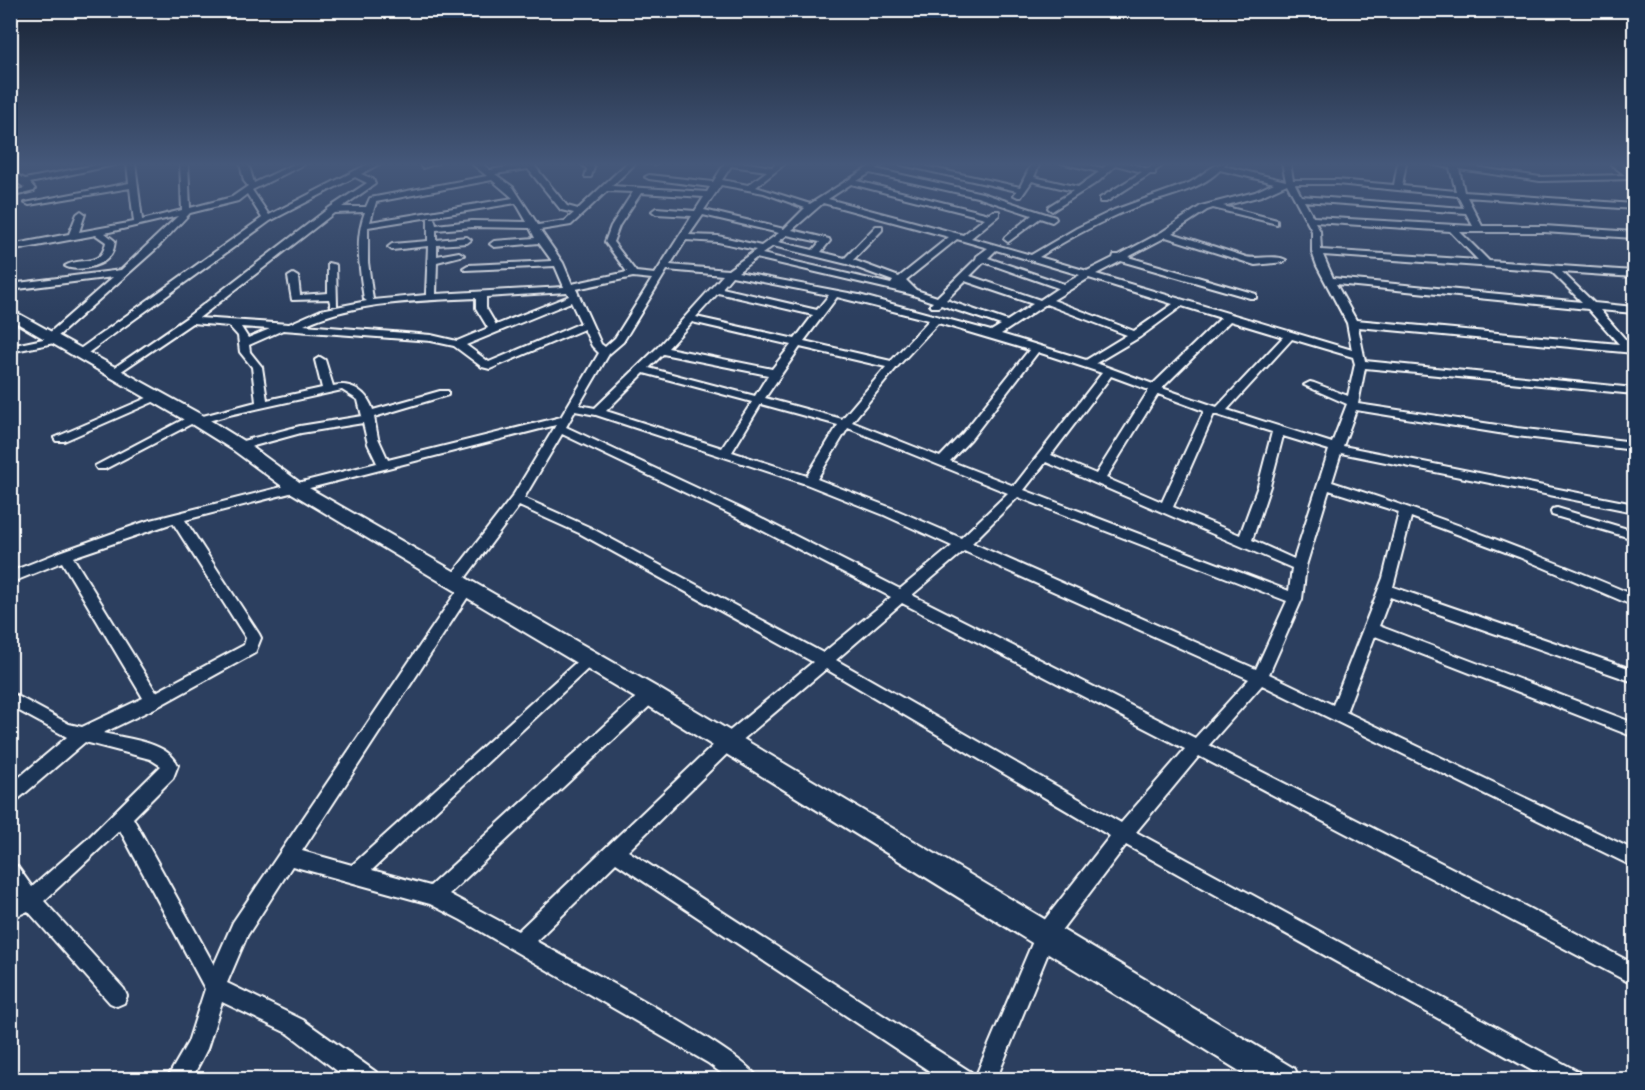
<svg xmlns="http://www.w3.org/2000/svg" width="1645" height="1090" viewBox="0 0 1645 1090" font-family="Kalam,sans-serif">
  <rect width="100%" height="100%" fill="#2c3f5f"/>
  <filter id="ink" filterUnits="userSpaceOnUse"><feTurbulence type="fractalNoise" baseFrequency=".0167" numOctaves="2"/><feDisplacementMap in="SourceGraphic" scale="12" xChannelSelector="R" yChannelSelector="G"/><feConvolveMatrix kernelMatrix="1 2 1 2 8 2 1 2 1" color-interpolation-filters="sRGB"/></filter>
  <g filter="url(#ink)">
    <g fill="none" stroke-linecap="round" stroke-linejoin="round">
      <defs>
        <path id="street" d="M106,163H124L30,183L35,189L34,191L10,197V192L25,188L10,177V171L25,179Z
          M127,163H135L142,220L182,210L180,163H188L190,208L232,197L248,186L244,181L240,163H248L254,183L296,163H307L252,190L269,215L370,163H381L361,174L373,179L375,184L342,207H366L370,198L487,176L471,163H481L490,170L532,163L567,206L578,209L627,163H636L612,186L707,192L710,187L649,179L645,177L649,175L713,182L725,163H748L772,167L777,163H786L756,187L810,204L875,163H885L876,169L982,193L1055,217L1056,219L1052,222L1040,218L1008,242L1004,239L1005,237L1032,215L977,197L870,173L857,181L989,214L993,211H999V215L971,238L1031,255L1077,228L1114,210L1189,183C1201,177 1213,163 1226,163L1224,166L1286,181L1282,163H1290L1293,180H1337L1394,185L1398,163H1406L1402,186L1456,191L1450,168L1426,163H1449L1540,177L1625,175L1609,163H1619L1634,174V179L1540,181L1459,169L1464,192L1634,204V209L1467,197L1482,226H1544L1634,232V238L1544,232H1460L1489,261L1634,271V277L1562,272L1594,303L1634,307V313L1600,310L1631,346H1634V353L1358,327L1365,361L1634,388V394L1365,368L1358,404L1517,428L1634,442V450L1517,436L1356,410L1343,446L1634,504V512L1341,453L1332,482C1435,515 1535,553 1634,595V606L1519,557L1411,517L1393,587L1634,670V682L1390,597L1379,626L1634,723V737L1375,636L1346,712L1634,850V867L1262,685L1209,745L1481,883L1634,964V985L1199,756L1136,832L1579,1072L1582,1080H1549L1126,845L1053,941L996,1080H974L1039,927L1110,836L826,669L733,748L628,851L971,1072L974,1080H943L616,863L536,941C572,962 747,1052 759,1080H730L708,1063L461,920L430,904L292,866L247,936L227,983L303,1020L376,1072L379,1080H349L289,1034L222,1002L207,1049L192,1078L191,1080H166L188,1042L205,989L120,830L44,901L124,989L127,996L124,1003L117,1006L110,1003L28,911L10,919V900L17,897L10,888V863L17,866L32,887L85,841L161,766L150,759L85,742L16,801L10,804V785L67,737L10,706V692L69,724L82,727L143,698L62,562L10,583V572L60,552L147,521L377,463L368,444L363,423L301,433L239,450L233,446L235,443L300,426L362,416L358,400L342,390L229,415L198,424L193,423L105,469H97L95,466L190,416L199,417L256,402L252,367L240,352L238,336L229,326L192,323L117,374H109L108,372L186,318L329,208L367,183L355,177L270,221L85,355H77V351L262,218L247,194L238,201L190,213L157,248L57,337L60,340L59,342L10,352V346L48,338V334L113,277L10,290V284L121,270L178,216L105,233L115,241C114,248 113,254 107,259C99,267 75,272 65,266C81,256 101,269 106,242L96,235L10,251V245L69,234L77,214L81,211L85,214L79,232L134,222L130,188L29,205L25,203L129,183ZM731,166L767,171L748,185L722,180ZM528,169L561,210L574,213L565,221L538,225L513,187L495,174ZM1220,170L1274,183L1255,192L1201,206L1162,232L1119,255H1114L1113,258L1087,271L1039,257C1068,239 1099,222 1131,209C1160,197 1197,193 1220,170ZM492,180L513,198L370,222L376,202ZM851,184L985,218L963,235L828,199ZM1287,184L1312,231V252L1317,266L1347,323L1352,350L1096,274L1121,261L1250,298H1256V294L1128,257L1166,237L1255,265L1284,262L1286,260C1276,254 1258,260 1246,257L1172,233L1207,210L1213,208L1277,224V220L1223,206L1261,196ZM1295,184H1337L1458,196L1464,208L1301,196ZM721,185L764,193L805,208L784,229L704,210ZM607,191L633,192L611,226L605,242L627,272L572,284L563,263L540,230L571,225ZM641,193L704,197L695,211L656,208L652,211L656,214L692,216L655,274L636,272L613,242L619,226ZM1304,201L1466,213L1473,226L1313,217ZM516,203L527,222L472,221L436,225L434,218H428V241L392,244L388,247L392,250L428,246L426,295L373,300L368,262V227ZM823,203L949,237L899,277L853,260L882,230V226H876L845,258L821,252L830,241L829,239L792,230ZM365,212C354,240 360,270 364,299L367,301L321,310L289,324L199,318L334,213ZM703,215L779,233L761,246L718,236L689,235ZM1315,222L1450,231L1478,260L1321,250L1320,231ZM472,227L530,228L535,238L494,241L490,244L494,247L539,243L552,261L468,265L463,268L465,270L555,266L564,287L436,294L437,262L464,255L459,252L437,256V245L467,243L471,240L467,237L436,240V230ZM787,235L820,242L813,250L778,242ZM957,239L988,248L977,256L976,259L937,297L916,290L906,280ZM686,240L718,242L756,250L728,270L670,265ZM773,246L847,264L893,281L891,284L762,254ZM996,250L1080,275L1064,284L988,258ZM1323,255L1551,271L1582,302L1333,278ZM756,258L910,294L933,302L930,305L932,307H938L941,305L1001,325L991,331L859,295L738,272ZM984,262L1058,288L1040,300L970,276ZM667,270L723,275L657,348L595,408L579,405L609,354L623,342ZM732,276L829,295L817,310L722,288ZM633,277L652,279L615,338L605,347L601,344L576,289ZM1089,278L1173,304L1134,331L1053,300ZM965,281L1033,304L1007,321L946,300ZM1336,284L1588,309L1619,344L1356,320ZM567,292L569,296L496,325L486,308V297ZM718,293L813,315L795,339L696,317ZM837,297L929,320L891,361L804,341ZM476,298V308L488,328L457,341L431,335L304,325C357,301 418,301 476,298ZM571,302L581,323L489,362L466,345ZM1046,304L1127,335L1086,360L1001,334ZM1182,306L1221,318L1153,384L1096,363L1140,337ZM1230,321L1283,337L1217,407L1162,388ZM692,322L791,345L772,369L668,348ZM938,323L1029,350L963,433L940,457L852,422L897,367ZM241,327L270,329L248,338ZM584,329L592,346L599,353L561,417L388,460L378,438L374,417L448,395V391H440L373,410C367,392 352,382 333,386L325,360L320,357L315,360L322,388L267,400L262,367L250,352L249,345L283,330L431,341L454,346L482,367L490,369ZM1292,339L1353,357L1355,364L1348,396L1314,383L1310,382L1304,385L1347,404L1332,443L1227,410ZM800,347L886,367L842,419L765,398ZM1038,352L1102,373L1014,486L950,461L971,439ZM663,354L768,375L755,396L649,368ZM644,373L752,402L722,448L606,411ZM1111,376L1149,390L1096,474L1051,455ZM1158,394L1204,411L1162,502L1106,478ZM761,404L838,425L807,476L732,452ZM575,411L596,415L806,484L884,515L952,546L900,589L742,509L566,427ZM1214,414L1272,432L1258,486L1240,535L1173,507ZM556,425L512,497L450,577L448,581L450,585H460L519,506L579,533L813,662L721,738L518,931L449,894L656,700L658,695L656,690L650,689L644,690L430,886L372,870L593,664L596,660L593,656L588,654L583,656L352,865L302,851L473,589L471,585H461L233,922L214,965L133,818L173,778L178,765C167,741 126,739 103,733L159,706L255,653L261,638L259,634L185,520ZM848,428L1008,493L961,538L894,509L817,479ZM562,434L732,515L891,597L823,653L589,527L524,498ZM1283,436L1329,450L1294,559L1252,540L1270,486ZM1046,462L1292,568L1289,591L1024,490ZM1329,490L1399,512L1383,578L1333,705L1269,674L1302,599L1306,566ZM1018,497L1287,601L1256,669L972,543ZM173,523L246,638L244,645L156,692L73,557ZM964,551L1249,679L1195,738L912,595ZM902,603L1185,749L1121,823L836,660Z
          M425,163H438L422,168L421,166Z
          M580,163H589L594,167L591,177H585L587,169Z
          M646,163H659L655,165Z
          M893,163H910L1020,187L1032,163H1040L1034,177L1078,187L1099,172L1061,163H1079L1103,168L1109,163H1128L1148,169L1156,163H1166L1155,171V174H1150L1106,202H1100V198L1142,172L1116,165L1099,181L1052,211L1048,208L1049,206L1073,191L1032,181L1021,197H1018L1014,195L1017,191Z
          M328,263L336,265L337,306H331L329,299L292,300L288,277L293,274L298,277L300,295L328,293Z
          M156,394L160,395V399L64,441H56L54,438Z
          M1557,508L1634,531V539L1552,515L1551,512L1552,509Z"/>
        <path id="secondary" d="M10,309L200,414L245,442L302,484L658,688L1295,1069L1299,1080H1254L642,702L290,492L233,450L188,422L10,319Z"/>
      </defs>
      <use href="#street" stroke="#fff" stroke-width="4"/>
      <use href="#secondary" stroke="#fff" stroke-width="4"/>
      <use href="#street" fill="#1d3557" fill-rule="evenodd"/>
      <use href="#secondary" fill="#1d3557" fill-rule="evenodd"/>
    </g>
  </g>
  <linearGradient id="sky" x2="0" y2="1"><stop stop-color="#182334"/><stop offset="0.52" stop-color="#45587a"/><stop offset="1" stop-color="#45587a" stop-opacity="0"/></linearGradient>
  <rect width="1645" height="316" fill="url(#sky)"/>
  <rect width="1645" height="1090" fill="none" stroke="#1d3557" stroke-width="36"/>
  <rect x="18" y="18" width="1609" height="1054" fill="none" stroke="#fff" stroke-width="2" filter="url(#ink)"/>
</svg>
